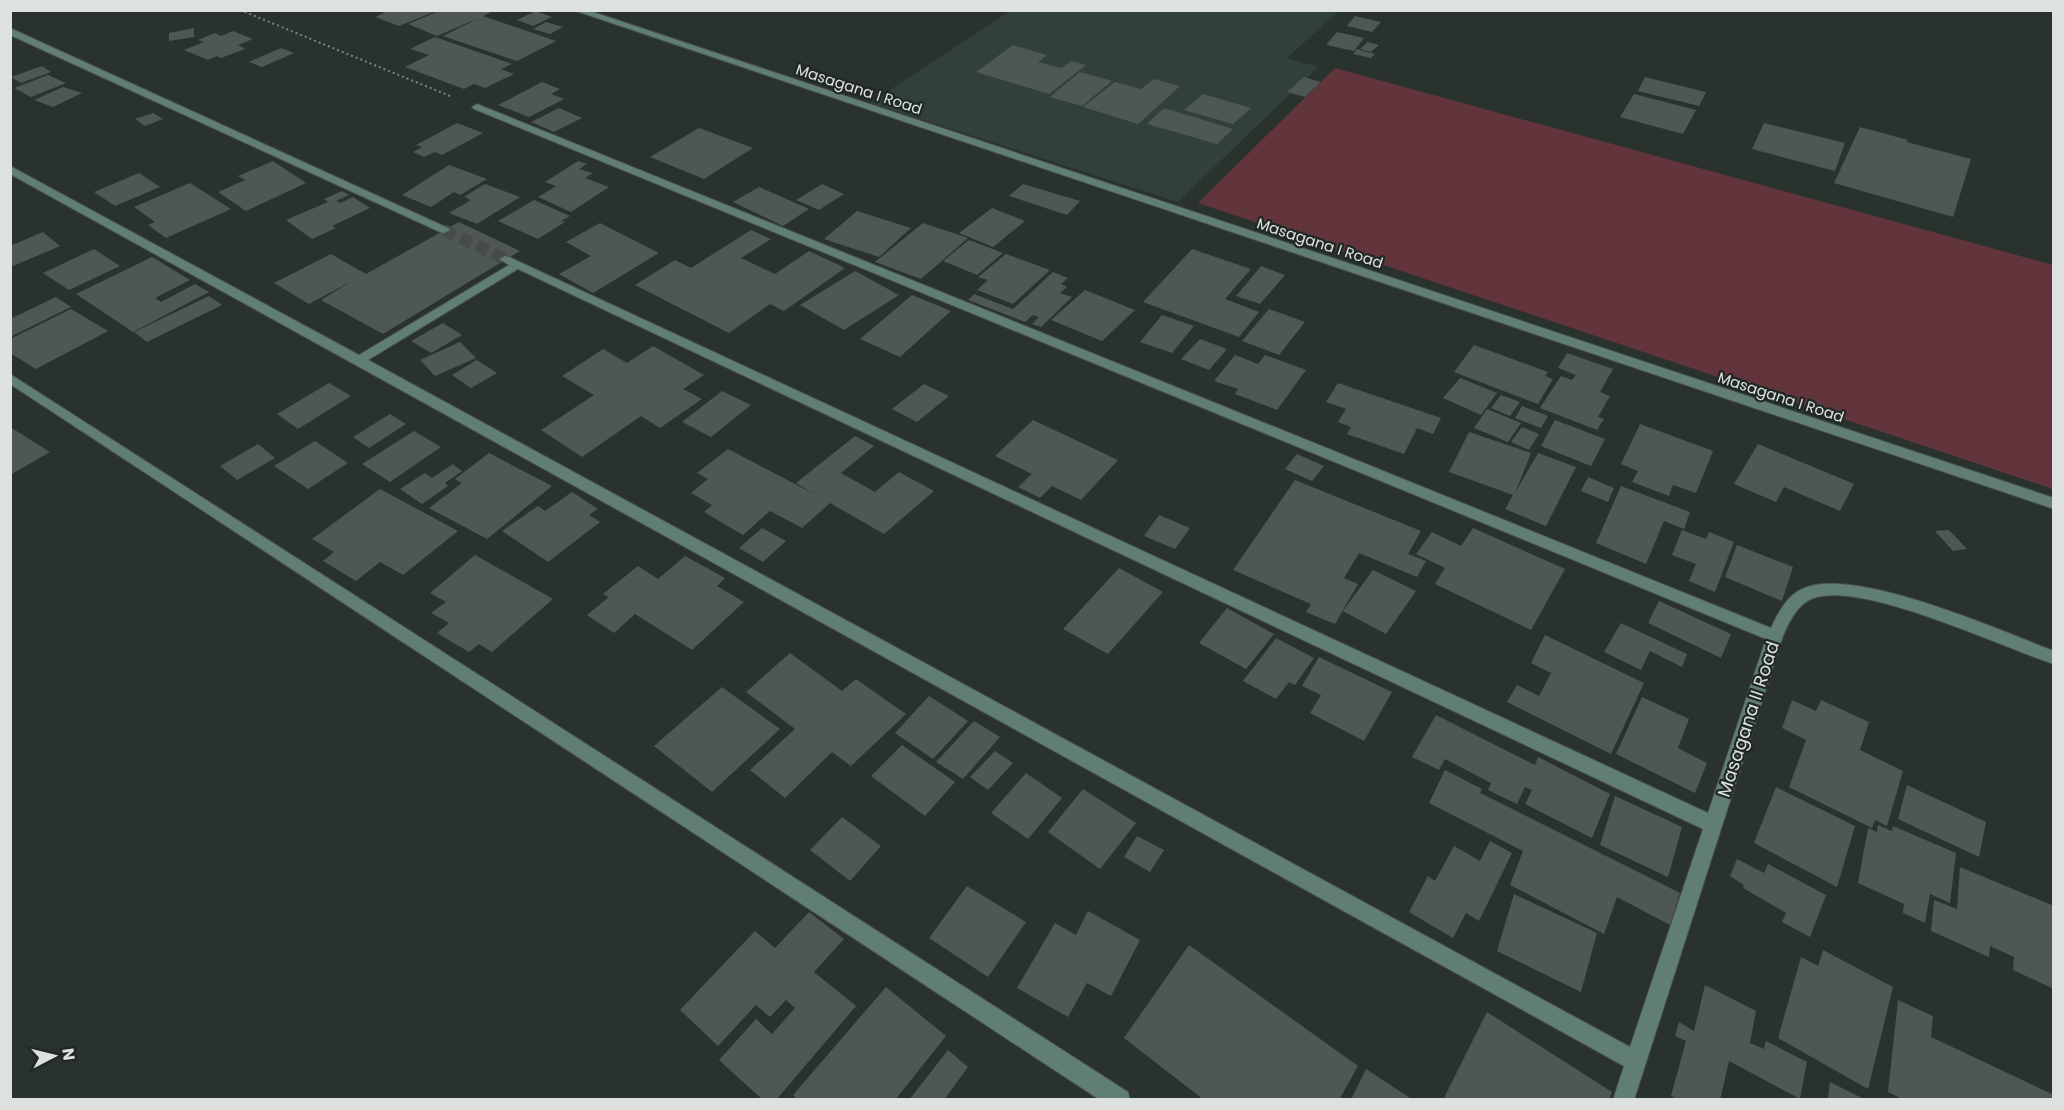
<svg xmlns="http://www.w3.org/2000/svg" width="2064" height="1110" viewBox="0 0 2064 1110" font-family="Poppins,sans-serif">
  <rect width="100%" height="100%" fill="#2a322e"/>
  <path fill="#31403a" d="M1010,11H1339L1287,58L1318,67L1178,202L870,103Z"/>
  <path fill="#62353c" d="M1335,68L2053,265V489L1198,203Z"/>
  <path fill="#4f5754" d="M390,10H436V11L399,26L375,17Z
    M441,10H496L483,16L556,41L517,61L443,36L479,18L437,36L408,24Z
    M536,11L552,17L533,26L517,20Z
    M1355,16L1381,22L1372,32L1347,26Z
    M546,22L563,27L550,34L533,29Z
    M194,28V37L169,41V33Z
    M233,31L253,39L238,45L245,49L221,58L217,56L208,60L184,50L204,42L198,40L215,33L221,36Z
    M1337,32L1364,38L1354,51L1326,45Z
    M435,37L512,64L501,69L514,74L485,88L474,84L464,89L405,67L429,55L410,49Z
    M1368,42L1379,45L1371,52L1360,49Z
    M1013,45L1047,55L1038,62L1062,68L1071,61L1086,65L1049,94L976,72Z
    M281,48L294,53L262,67L249,62Z
    M1357,49L1375,54L1371,58L1353,54Z
    M42,66L51,72L21,83L11,77Z
    M1080,72L1112,81L1082,106L1050,97Z
    M48,75L66,83L31,97L14,88Z
    M1304,77L1321,82L1305,97L1287,92Z
    M1645,77L1706,92L1699,106L1638,91Z
    M1154,79L1180,86L1138,124L1083,107L1115,82L1141,89Z
    M542,82L560,89L551,94L564,99L529,117L498,105Z
    M63,87L82,93L53,107L34,100Z
    M1203,94L1251,108L1233,124L1184,110Z
    M1634,94L1696,110L1683,134L1620,117Z
    M559,108L582,118L554,132L531,122Z
    M1164,108L1233,129L1217,144L1147,124Z
    M153,113L163,119L145,126L135,119Z
    M457,123L483,133L442,155L435,152L424,157L413,152L422,147L416,145Z
    M1764,123L1845,143L1835,171L1752,149Z
    M1860,127L1908,140L1907,142L1971,159L1953,217L1834,183Z
    M699,128L753,148L704,179L650,157Z
    M273,161L306,183L246,211L218,192L245,180L238,176Z
    M578,161L587,164L579,169L593,173L585,178L609,187L571,212L538,197L556,186L545,182Z
    M449,165L487,179L460,195L454,192L431,207L402,195Z
    M139,173L160,187L115,206L94,192Z
    M190,183L231,209L166,238L148,225L155,222L134,207Z
    M485,184L520,197L477,224L449,213L471,200L464,197Z
    M822,184L844,194L819,210L796,200Z
    M1023,184L1080,201L1067,215L1009,196Z
    M759,187L809,209L783,226L733,202Z
    M342,191L349,195L336,201L340,203L353,197L370,208L332,226L336,228L312,239L286,220L328,202L324,199Z
    M534,200L570,216L561,221L565,222L538,239L498,221Z
    M992,208L1025,221L993,247L959,233Z
    M857,211L911,228L879,257L824,239Z
    M459,222L520,251L383,334L321,300L352,281L309,304L274,283L331,254L366,274Z
    M600,223L659,253L593,293L559,274L591,256L566,242Z
    M923,223L968,238L921,279L875,262Z
    M751,230L771,239L741,258L775,274L809,251L845,268L784,311L770,304L729,333L635,285L675,260L691,268Z
    M43,232L60,246L13,266L10,264V246Z
    M969,240L1003,253L977,275L943,261Z
    M94,249L120,266L69,290L43,273Z
    M1192,249L1251,269L1225,299L1259,312L1239,337L1143,302Z
    M1006,254L1050,270L1013,304L977,290L988,280L978,277Z
    M152,257L190,280L155,298L161,302L195,284L209,292L133,332L76,294Z
    M1261,266L1285,275L1260,304L1236,296Z
    M855,271L899,295L844,330L800,305Z
    M1053,272L1068,278L1061,284L1067,287L1060,293L1072,297L1041,327L1032,324L1039,317L1033,315L1025,322L968,300L974,294L1013,309Z
    M1085,290L1135,310L1102,341L1051,320Z
    M912,295L951,311L900,357L860,339Z
    M209,296L222,305L147,342L134,332Z
    M56,297L71,307L10,337V319Z
    M71,309L108,331L36,369L10,353V339Z
    M1269,309L1305,322L1279,355L1242,341Z
    M1162,315L1194,326L1172,353L1140,342Z
    M443,323L462,335L431,353L411,341Z
    M1200,339L1227,349L1209,370L1181,359Z
    M460,342L476,358L435,376L420,360Z
    M1474,345L1548,372L1545,376L1553,379L1538,404L1454,372Z
    M653,346L704,375L683,389L702,399L660,428L641,416L582,457L541,430L594,395L562,376L603,349L627,363Z
    M1567,353L1613,369L1600,392L1610,396L1598,417L1604,419L1597,430L1540,408L1561,376L1572,380L1576,375L1558,368Z
    M1235,355L1258,364L1265,355L1306,370L1277,410L1235,394L1238,389L1214,381Z
    M477,360L497,373L471,388L452,375Z
    M1460,378L1497,393L1481,415L1443,398Z
    M329,383L351,396L298,429L277,414Z
    M1338,383L1441,418L1433,434L1417,428L1404,454L1347,434L1351,427L1338,422L1346,409L1326,402Z
    M924,384L949,396L917,422L892,409Z
    M722,391L751,405L711,437L682,422Z
    M1501,395L1520,402L1510,416L1491,408Z
    M1522,406L1548,416L1541,428L1515,418Z
    M1487,409L1521,423L1508,442L1474,428Z
    M390,414L406,424L369,448L353,437Z
    M1033,420L1118,460L1081,500L1052,486L1040,498L1018,487L1032,474L995,456Z
    M1555,420L1605,439L1591,466L1541,446Z
    M1640,424L1713,451L1696,493L1673,485L1669,496L1632,482L1638,471L1621,464Z
    M10,427L50,452L10,475Z
    M1522,427L1539,434L1529,450L1511,442Z
    M414,431L441,447L390,482L362,464Z
    M1469,432L1531,453L1515,493L1538,453L1576,467L1546,526L1505,509L1513,495L1449,472Z
    M855,436L874,446L841,473L875,492L899,472L934,491L884,534L830,503L802,528L770,511L743,535L704,512L712,505L691,493L708,479L697,473L728,449L814,494L796,483Z
    M315,441L348,463L308,489L274,466Z
    M258,444L275,458L237,480L220,466Z
    M1758,444L1854,484L1840,511L1784,487L1776,502L1734,484Z
    M489,453L552,486L487,539L429,508L462,483L455,479Z
    M1297,454L1324,466L1312,481L1285,469Z
    M453,464L462,471L445,483L448,486L422,504L400,489L425,473L432,478Z
    M1588,477L1614,488L1608,502L1581,491Z
    M1295,480L1421,531L1408,554L1426,561L1417,577L1359,553L1344,578L1358,584L1335,624L1306,612L1311,604L1233,570Z
    M1621,486L1690,512L1684,529L1664,521L1646,564L1596,543Z
    M380,489L458,531L403,575L380,562L356,581L323,561L334,552L312,539Z
    M572,492L598,509L589,515L600,522L548,562L502,531L538,506L545,511Z
    M1159,515L1190,528L1175,549L1144,536Z
    M762,528L786,541L763,562L739,548Z
    M1473,528L1565,569L1531,630L1435,584L1445,568L1416,554L1432,532L1461,546Z
    M1682,530L1706,539L1709,532L1734,542L1715,592L1689,581L1696,564L1672,555Z
    M1949,530L1967,549L1953,551L1935,531Z
    M1737,545L1793,567L1782,601L1725,577Z
    M475,555L553,599L492,652L479,644L469,652L437,633L449,623L431,613L446,602L430,593Z
    M685,556L725,578L717,586L744,602L692,650L635,614L614,633L587,615L609,597L603,594L638,566L658,579Z
    M1119,568L1163,592L1108,654L1063,629Z
    M1373,570L1416,591L1386,634L1343,611Z
    M1659,601L1731,634L1721,658L1648,623Z
    M1227,608L1274,634L1246,669L1199,643Z
    M1621,623L1687,654L1682,667L1650,651L1641,670L1604,652Z
    M1545,635L1644,683L1611,754L1507,702L1517,685L1539,696L1551,673L1531,663Z
    M1276,638L1314,658L1295,685L1289,682L1276,699L1243,681Z
    M790,653L842,691L856,679L906,714L851,766L832,752L785,798L750,770L795,729L746,692Z
    M1319,657L1392,692L1364,741L1310,713L1321,695L1302,686Z
    M722,687L780,729L712,792L654,746Z
    M929,696L968,721L933,759L895,733Z
    M1642,697L1689,719L1678,748L1707,763L1695,793L1616,754Z
    M1792,700L1816,711L1821,700L1869,722L1860,750L1903,771L1887,826L1875,820L1872,828L1789,787L1806,740L1782,728Z
    M1436,715L1535,765L1538,757L1610,794L1592,838L1525,804L1532,790L1525,787L1517,804L1488,790L1491,783L1445,759L1439,770L1412,757Z
    M974,721L1000,737L963,779L936,762Z
    M902,745L955,782L925,816L871,776Z
    M995,751L1013,763L988,790L970,777Z
    M1445,770L1482,789L1480,793L1680,893L1670,925L1617,897L1604,934L1510,885L1523,851L1429,803Z
    M1026,773L1062,798L1028,839L991,813Z
    M1907,785L1986,822L1979,857L1898,819Z
    M1776,787L1855,826L1837,887L1754,843Z
    M1083,789L1136,823L1100,869L1048,832Z
    M1615,796L1682,827L1668,877L1600,845Z
    M842,817L881,846L850,881L810,850Z
    M1878,825L1892,831L1893,826L1956,853L1950,903L1930,894L1925,923L1903,913L1904,904L1858,883L1868,828L1877,832Z
    M1137,836L1164,850L1150,872L1124,857Z
    M1490,841L1512,853L1479,921L1466,913L1453,938L1409,912L1428,876L1435,881L1454,846L1480,861Z
    M1737,859L1764,873L1768,864L1826,895L1810,937L1782,922L1786,913L1743,888L1744,885L1730,876Z
    M1960,867L2054,906V989L2013,970L2014,957L1990,946L1989,957L1931,931L1934,900L1957,909Z
    M967,886L1026,922L988,977L929,938Z
    M1514,894L1597,933L1581,992L1497,951Z
    M1088,911L1140,940L1111,996L1087,983L1068,1017L1017,988L1055,923L1076,935Z
    M809,912L844,939L814,972L856,1006L776,1100H763L719,1060L756,1019L772,1034L795,1008L786,1000L770,1017L756,1005L718,1046L680,1010L755,931L775,948Z
    M1189,945L1358,1066L1339,1100H1204L1124,1038Z
    M1823,950L1893,987L1868,1089L1778,1038L1801,957L1818,966Z
    M1705,985L1756,1011L1750,1043L1764,1049L1766,1041L1807,1062L1800,1099L1729,1061L1720,1100H1679L1671,1096L1686,1041L1675,1036L1679,1022L1694,1031Z
    M886,987L946,1036L895,1100H797L793,1095Z
    M1898,1000L1933,1016L1931,1037L2054,1095V1100H1904L1888,1092Z
    M1487,1012L1612,1092L1609,1100H1443Z
    M948,1050L968,1067L944,1100H909Z
    M1366,1069L1413,1100H1351Z
    M1830,1082L1866,1100H1828Z"/>
  <g fill="none" stroke-linecap="round" stroke-linejoin="round">
    <path stroke="#454c49" stroke-width="12" stroke-dasharray="12 6" stroke-linecap="butt" d="M444,230L505,259"/>
    <defs>
      <path id="minor" d="M573,10H587L2054,498V509Z
        M10,28L448,228L450,230L444,233L440,232L10,35Z
        M477,104L1771,628C1778,613 1787,596 1802,589C1853,565 2001,631 2054,651V664C2001,647 1863,581 1814,598C1798,603 1789,622 1783,636L1634,1100H1613L1624,1066L10,174V166L359,355L509,265L499,259L505,256L509,257L1708,813L1766,639L474,109L472,107ZM518,269L1703,829L1630,1047L368,360Z
        M10,374L1128,1092L1130,1100H1100L10,384Z"/>
    </defs>
    <use href="#minor" stroke="#474e4a" stroke-width="2"/>
    <path stroke="#7d8481" stroke-width="2" stroke-dasharray="2 3" stroke-linecap="butt" d="M240,10L450,96"/>
    <use href="#minor" fill="#607e71" fill-rule="evenodd"/>
  </g>
  <g text-anchor="middle" dominant-baseline="central" stroke-width="4.5" stroke-linejoin="round" paint-order="stroke">
    <g font-size="15" fill="#dde2e0" stroke="#202825">
      <text transform="translate(859 89) rotate(18)">Masagana I Road</text>
      <text transform="translate(1320 243) rotate(18)">Masagana I Road</text>
      <text transform="translate(1781 397) rotate(18)">Masagana I Road</text>
    </g>
    <g font-size="18" fill="#dde2e0" stroke="#202825">
      <text transform="translate(1748 719) rotate(-72)">Masagana II Road</text>
    </g>
  </g>
  <rect width="2064" height="1110" fill="none" stroke="#dde2e0" stroke-width="24"/>
  <g transform="translate(54 1056) rotate(83)" stroke="#202825" stroke-width="4.5" paint-order="stroke">
  <path d="M0-4.5L10 22L0 15L-10 22Z" fill="#dde2e0"/>
  <text y="-9" font-size="16" font-weight="bold" text-anchor="middle" fill="#dde2e0">N</text>
  </g>
</svg>
